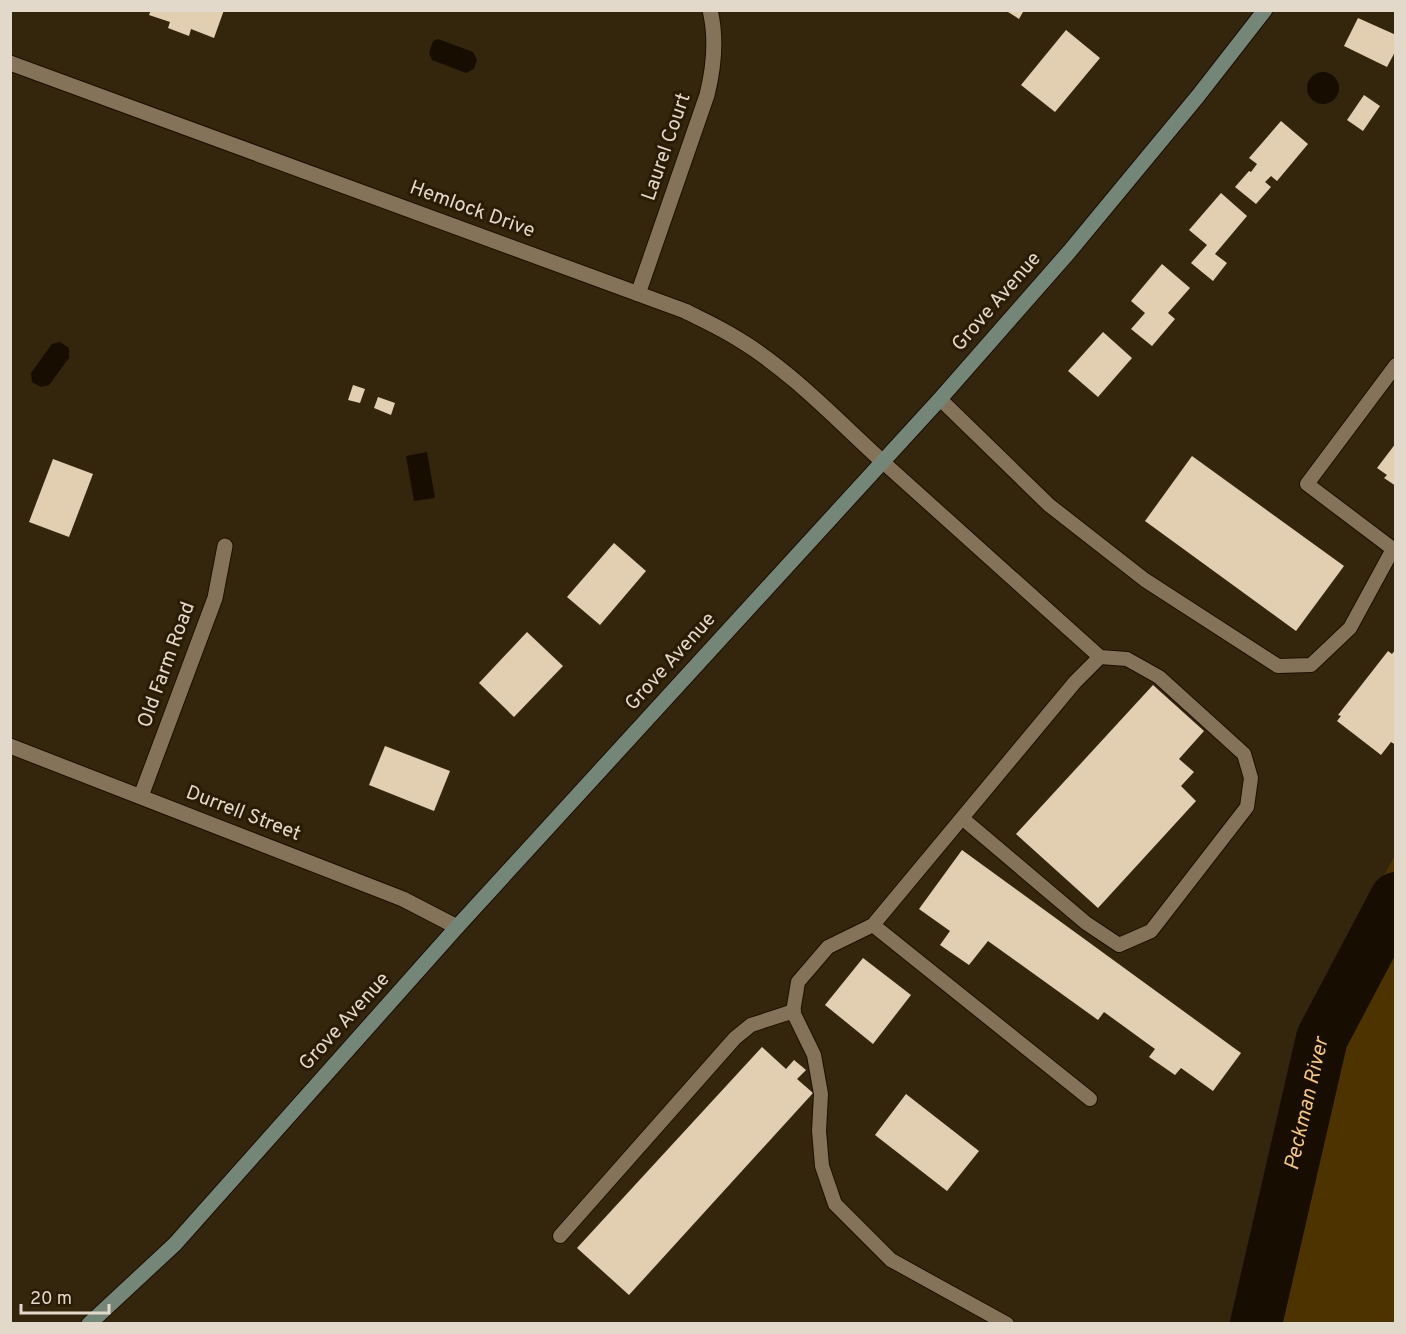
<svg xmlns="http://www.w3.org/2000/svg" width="1406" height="1334" viewBox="0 0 1406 1334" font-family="Overpass,sans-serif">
  <rect width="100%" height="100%" fill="#34260d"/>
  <path fill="#4d3300" d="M1395,855L1396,940L1393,943L1396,956L1395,1323H1246L1313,1009Z"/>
  <path fill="#170e01" d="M438,39L473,52L477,60L474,69L466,73L432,60L429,53L433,41Z
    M1307 88a16 16 0 1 1 32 0a16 16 0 1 1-32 0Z
    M60,342L69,348V358L49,385L41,387L32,382L31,373L52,344Z
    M427,452L435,498L414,501L406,456Z"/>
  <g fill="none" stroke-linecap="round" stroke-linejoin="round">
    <path stroke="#170e01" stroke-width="52" id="s1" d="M1256,1324L1322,1038L1396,898"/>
  </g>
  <path fill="#e2cfb2" d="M151,10H224L214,38L191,29L189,36L168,28L170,22L149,15Z
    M1005,10H1024L1019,19Z
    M1358,18L1396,35V50L1387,67L1344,46Z
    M1066,30L1100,58L1055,112L1021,85Z
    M1364,95L1380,106L1363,131L1347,120Z
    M1281,121L1308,144L1277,181L1271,176L1265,182L1271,187L1256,204L1235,187L1249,171L1251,172L1257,164L1249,158Z
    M1221,193L1247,216L1215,254L1227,263L1213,281L1191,263L1207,245L1189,230Z
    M1162,264L1190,288L1168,313L1175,319L1152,346L1131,329L1145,313L1131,301Z
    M1103,332L1132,358L1098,397L1068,371Z
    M353,385L365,389L360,403L348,400Z
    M378,397L395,403L391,415L374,408Z
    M1396,443V486L1384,478L1387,475L1377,468Z
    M1192,456L1344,566L1296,631L1145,521Z
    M53,459L93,474L69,537L29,522Z
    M614,543L646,571L600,625L567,597Z
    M527,632L563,666L514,717L479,683Z
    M1396,649V745L1391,742L1381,755L1337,721L1341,716L1338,715L1388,651L1392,654Z
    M1153,685L1204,731L1179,759L1194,772L1181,786L1196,801L1098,908L1016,834Z
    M385,746L450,771L434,811L369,785Z
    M962,850L1241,1053L1213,1091L1181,1068L1175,1075L1149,1057L1155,1049L1104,1012L1098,1020L988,941L969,965L940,945L950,931L919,909Z
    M863,958L911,995L873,1044L825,1005Z
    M762,1047L786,1069L794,1060L806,1070L797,1079L813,1093L629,1295L577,1248Z
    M906,1094L979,1151L947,1191L875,1135Z"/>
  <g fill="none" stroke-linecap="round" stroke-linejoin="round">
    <defs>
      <path id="lane" d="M940,399L1049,505L1145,580L1278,666L1311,665L1350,628L1393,549L1307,484L1396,365
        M883,462L1100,657L1075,682L873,925L1090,1099
        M962,818L1086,923L1119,945L1151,931L1247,807L1251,778L1244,754L1159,677L1127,659L1100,657
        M873,925L828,947L798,982L793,1012L814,1055L821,1094L819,1131L822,1166L835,1204L891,1260L1007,1324
        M560,1236L735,1038L751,1025L794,1011"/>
      <path id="street" d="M10,63L685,311C703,320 721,328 738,339C790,370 838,421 883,462
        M638,294L707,95C714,67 717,39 710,10
        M10,746L403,899L457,927
        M141,796L215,598L225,546"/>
      <path id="secondary" d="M89,1324L175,1244L457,927L940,399L1069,252L1198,96L1265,10"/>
    </defs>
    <use href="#lane" stroke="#1c0e00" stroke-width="16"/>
    <use href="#street" stroke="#1c0e00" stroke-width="17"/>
    <use href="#secondary" stroke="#1c0e00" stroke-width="17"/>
    <use href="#lane" stroke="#847359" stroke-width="14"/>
    <use href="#street" stroke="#847359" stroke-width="15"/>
    <use href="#secondary" stroke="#748678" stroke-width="15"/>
  </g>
  <g text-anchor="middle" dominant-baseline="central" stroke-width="6" stroke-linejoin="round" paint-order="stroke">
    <g font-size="20" fill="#e3d9cb" stroke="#2a1c04">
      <text transform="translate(667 147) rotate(-71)">Laurel Court</text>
      <text transform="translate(472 210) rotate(20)">Hemlock Drive</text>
      <text transform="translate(997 302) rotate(-49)">Grove Avenue</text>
      <text transform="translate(671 662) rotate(-48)">Grove Avenue</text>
      <text transform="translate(167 665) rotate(-70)">Old Farm Road</text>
      <text transform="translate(243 814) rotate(21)">Durrell Street</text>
      <text transform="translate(345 1022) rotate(-48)">Grove Avenue</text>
    </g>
    <g font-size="21" font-style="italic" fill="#f7c679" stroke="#2a1c04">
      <text stroke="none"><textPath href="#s1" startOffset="226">Peckman River</textPath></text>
    </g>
  </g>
  <rect width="1406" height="1334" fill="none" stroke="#e3d9cb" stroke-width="24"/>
  <path d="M21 1304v9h88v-9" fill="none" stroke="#e3d9cb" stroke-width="3"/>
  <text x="30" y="1304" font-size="18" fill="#e3d9cb" stroke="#2a1c04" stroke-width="4.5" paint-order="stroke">20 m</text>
</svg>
